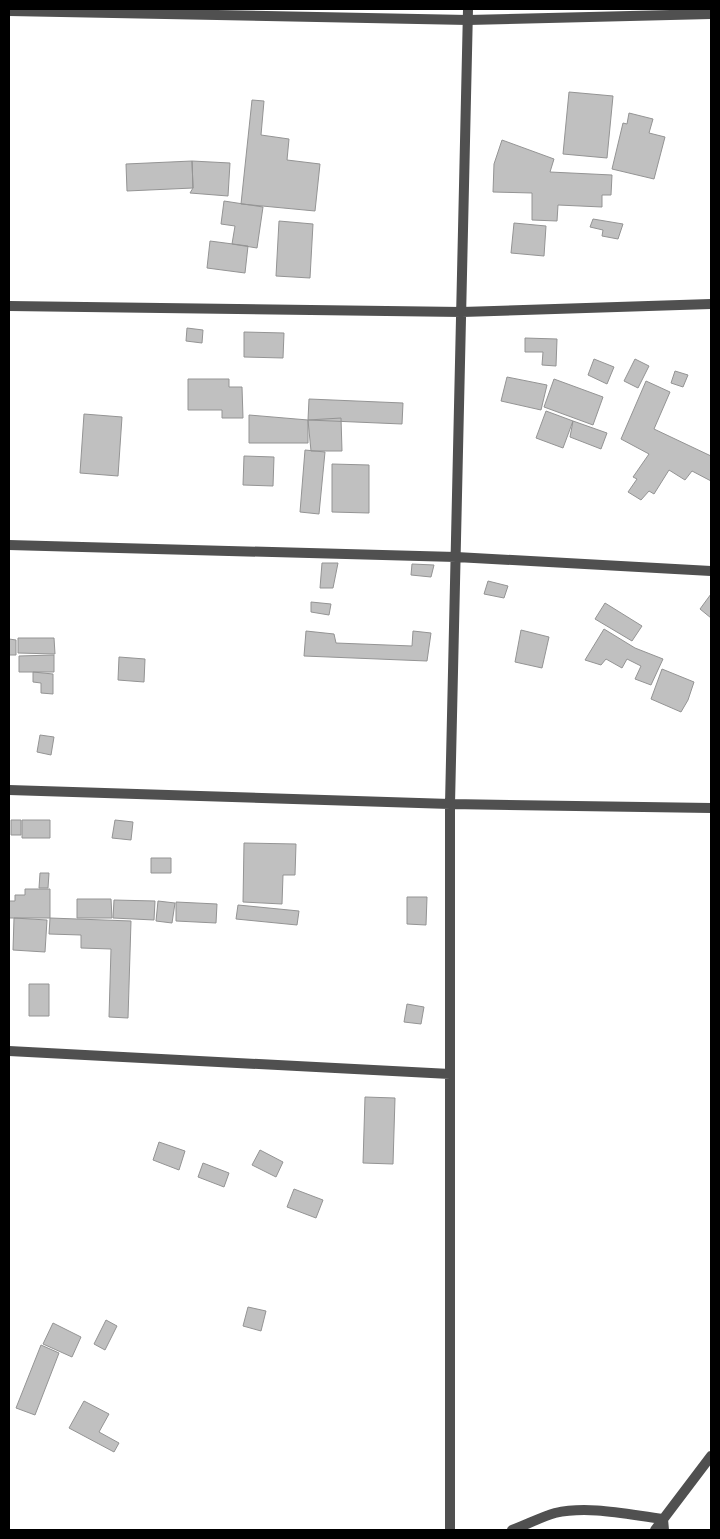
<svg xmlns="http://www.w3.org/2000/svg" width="720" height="1539" viewBox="0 0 720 1539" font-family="'Nunito Sans',sans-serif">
  <rect width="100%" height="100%" fill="#fff"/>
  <path fill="#c0c0c0" stroke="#949494" d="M569,92L613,96L607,158L563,154Z
    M252,100L264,101L261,135L289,139L287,160L320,164L315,211L241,204Z
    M629,113L653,119L649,133L665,137L654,179L612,169L623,123L627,124Z
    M502,140L554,159L550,172L612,175L611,195H602V207L558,205L557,221L532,220V193L493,192L494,164Z
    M192,161L230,163L228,196L190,193L193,188Z
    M192,161L193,188L127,191L126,164Z
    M224,201L263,207L257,248L232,244L235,226L221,224Z
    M593,219L623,224L618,239L602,236L603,230L590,227Z
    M279,221L313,224L310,278L276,276Z
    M514,223L546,226L544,256L511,253Z
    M210,241L248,246L245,273L207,268Z
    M187,328L203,330L202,343L186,341Z
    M244,332L284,333L283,358L244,357Z
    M525,338L557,339L556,366L542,365L543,352H525Z
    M594,359L614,367L607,384L588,375Z
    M635,359L649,366L638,388L624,381Z
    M675,371L688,375L683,387L671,383Z
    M507,377L547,385L541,410L501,401Z
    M188,379H229V387H242L243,418H222V410H188Z
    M554,379L603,397L593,425L544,407Z
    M646,381L670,392L654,429L711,456V481L692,471L685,480L669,470L654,494L649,491L641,500L628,492L637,479L633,477L649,454L621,439Z
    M309,399L403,403L402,424L308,420Z
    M546,411L573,421L563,448L536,438Z
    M84,414L122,417L118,476L80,473Z
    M249,415L308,420V443H249Z
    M341,418L342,451H311L308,420Z
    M573,421L607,433L601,449L570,437Z
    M305,450L325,452L319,514L300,512Z
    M244,456L274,457L273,486L243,485Z
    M332,464L369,465V513L332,512Z
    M322,563H338L333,588H320Z
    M412,564L434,565L431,577L411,575Z
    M488,581L508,586L504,598L484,594Z
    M711,594V618L700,609Z
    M311,602L331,604L329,615L311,612Z
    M605,603L642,626L632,641L595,619Z
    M604,629L635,648L663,659L651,685L635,679L641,666L627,659L622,668L606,659L601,665L585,660Z
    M521,630L549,637L542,668L515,662Z
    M306,631L334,634L336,643L412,646L413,631L431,633L427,661L304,656Z
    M18,638H54L55,654L18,653Z
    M9,639L16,640V655H9Z
    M54,655V672H19V656Z
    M119,657L145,659L144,682L118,680Z
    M662,669L694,682L688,700L681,712L651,699Z
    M33,672L53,674V694L41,693V683L33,682Z
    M40,735L54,737L51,755L37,752Z
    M11,820H21V835H11Z
    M22,820H50V838H22Z
    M115,820L133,822L131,840L112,838Z
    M244,843L296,844L295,875H283L282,904L243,902Z
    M151,858H171V873H151Z
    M40,873H49L48,888H39Z
    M25,889H50V918H9V901H15V895H25Z
    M407,897H427L426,925L407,924Z
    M77,899H111L112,918H77Z
    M114,900L155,901L154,920L113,918Z
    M158,901L175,903L172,923L156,921Z
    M176,902L217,904L216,923L176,921Z
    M238,905L299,911L297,925L236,919Z
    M14,918L47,920L45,952L13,950Z
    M50,918L131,921L128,1018L109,1017L111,949L81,948V935L49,934Z
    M29,984H49V1016H29Z
    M407,1004L424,1007L421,1024L404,1022Z
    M365,1097L395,1098L393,1164L363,1163Z
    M159,1142L185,1151L179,1170L153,1160Z
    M260,1150L283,1162L276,1177L252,1165Z
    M203,1163L229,1173L224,1187L198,1177Z
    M294,1189L323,1200L316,1218L287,1207Z
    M248,1307L266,1311L261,1331L243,1326Z
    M106,1320L117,1326L105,1350L94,1344Z
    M53,1323L81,1337L72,1357L43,1344Z
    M41,1345L59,1353L35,1415L16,1408Z
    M84,1401L109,1414L99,1432L119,1443L114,1452L69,1428Z"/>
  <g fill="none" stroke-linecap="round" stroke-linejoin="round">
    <path stroke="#505050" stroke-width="10" d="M9,306L462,312L711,304
      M9,545L456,557L711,571
      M9,790L450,804L711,808
      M9,1051L450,1074
      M450,1530V804L468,9
      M512,1530C526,1525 541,1517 555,1513C589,1505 630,1515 663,1519L664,1530
      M655,1530L711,1456"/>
    <path stroke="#505050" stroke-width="10" d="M9,11L468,20L711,14"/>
  </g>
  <rect width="720" height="1539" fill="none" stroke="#000000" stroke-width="20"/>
</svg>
